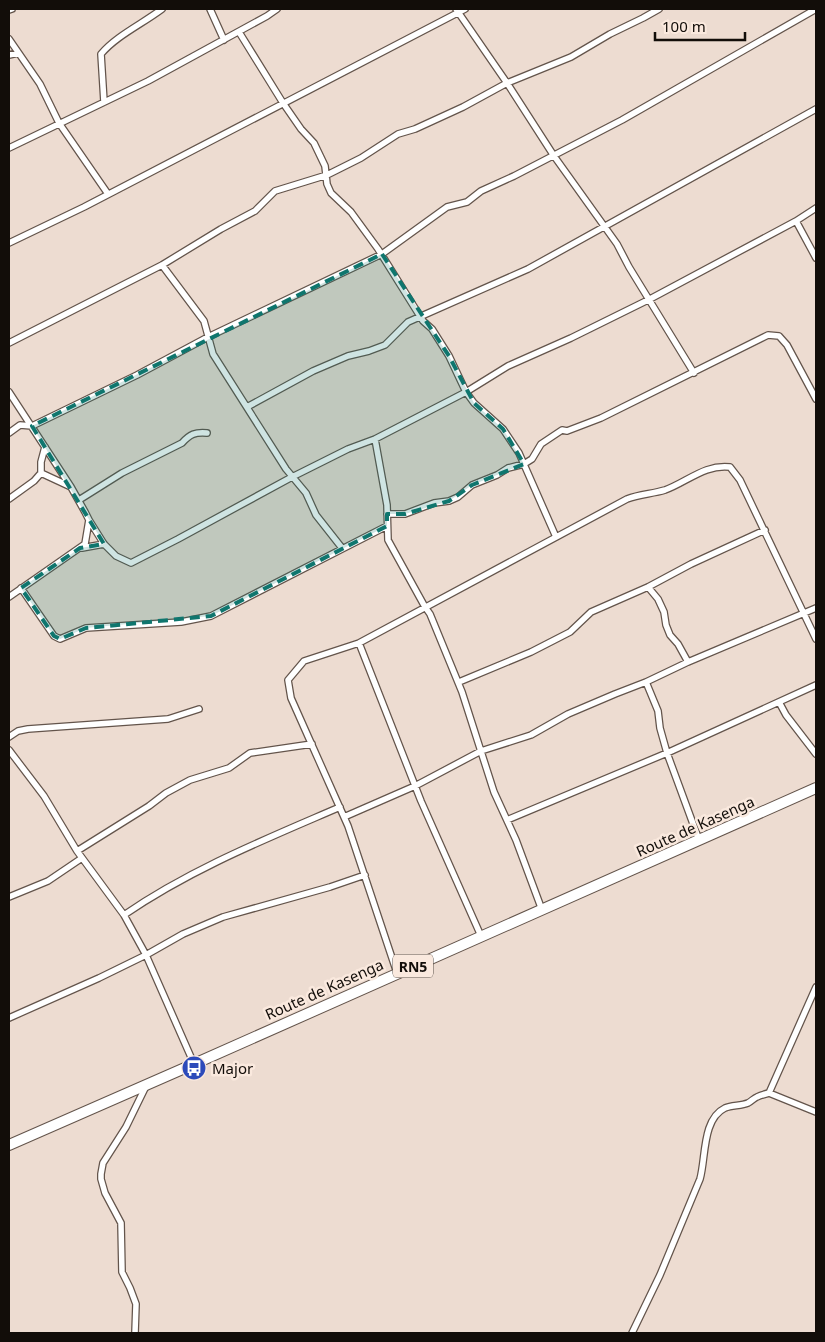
<svg xmlns="http://www.w3.org/2000/svg" width="825" height="1342" viewBox="0 0 825 1342" font-family="'Noto Sans',sans-serif">
  <rect width="100%" height="100%" fill="#eddcd1"/>
  <g fill="none" stroke-linecap="round" stroke-linejoin="round">
    <defs>
      <path id="minor" d="M210,9L224,40
        M456,9L507,83L554,156L617,244L629,267L694,373
        M9,10L12,9
        M239,32L283,103L301,129L314,143L325,166L327,184L331,193L351,212L378,249L423,321L432,329L449,356L466,392L474,403L503,429L519,453L556,537
        M9,39L40,84L59,123L108,194
        M9,55L18,53
        M104,102L101,54C116,36 142,24 162,9
        M9,148L148,81L267,16L277,9
        M796,221L816,258
        M9,243L84,207L465,9
        M162,265L204,321L213,354L286,469L306,493L316,515L342,548
        M9,343L162,265L221,229L255,211L275,191L327,175L361,158L398,134L415,129L463,107L507,83L571,57L610,34L643,18L659,9
        M9,392L71,487L85,512L89,520L85,544L9,597
        M247,407L313,371L348,356L369,351L385,345L408,322L528,269L816,109
        M9,433L20,425L32,426L137,375L208,337L382,254L447,207L467,202L481,191L514,176L622,120L816,9
        M375,439L387,505L388,540L425,607L430,614L462,692L494,792L516,840L542,910
        M41,473L69,486
        M9,499L34,481L41,473V462L45,447
        M79,500L122,473L182,443C190,434 195,432 207,433
        M387,514H405L434,503L449,501L458,497L472,485L497,475L508,468L524,464L532,459L541,444L562,430L567,431L601,418L768,335L779,336L787,345L816,399
        M89,520L104,544L116,556L131,563L178,539L292,477L348,449L375,439L466,392L508,366L571,338L650,299L796,221L816,208
        M82,548L104,544
        M648,587L658,599L664,612L666,625L670,635L678,644L688,662
        M21,588L54,636L60,639L86,628L181,622L211,616L387,526
        M359,643L421,801L481,936
        M459,682L531,652L570,632L591,612L648,587L691,564L765,530
        M779,702L786,715L816,754
        M9,737L18,731L28,729L168,719L199,709
        M9,750L44,796L77,851L124,915L146,955L194,1064
        M344,817L415,786L481,751L531,735L568,714L615,694L646,682
        M507,820L667,753L816,685
        M699,840L667,753L660,728L658,711L646,682L688,662L816,608
        M77,851L149,806L166,793L190,780L229,768L250,753L312,744
        M9,897L48,881L82,858
        M124,915C191,869 266,839 340,807
        M397,973L348,826L291,698L288,680L304,661L359,643L627,499C640,494 652,494 665,490C687,482 705,464 730,467L740,480L816,639
        M9,1018L99,978L146,955L183,934L223,917L330,887L365,875
        M769,1093L816,1112
        M135,1333L136,1304L130,1288L122,1272L121,1223L105,1193L101,1179V1174L103,1163L126,1127L146,1086
        M632,1333L660,1275L700,1179C706,1158 702,1119 725,1108C732,1105 741,1106 748,1103C752,1101 754,1098 757,1097C761,1095 765,1094 769,1093L816,987"/>
      <path id="trunk" d="M9,1145L194,1064L816,788"/>
    </defs>
    <use href="#minor" stroke="#63544b" stroke-width="8"/>
    <use href="#trunk" stroke="#63544b" stroke-width="12"/>
    <use href="#minor" stroke="#fff" stroke-width="5.5"/>
    <use href="#trunk" stroke="#fff" stroke-width="10"/>
  </g>
  <path fill="#0f766e" fill-opacity="0.2" stroke="#0f766e" stroke-width="4" stroke-dasharray="10 6" stroke-linejoin="round" d="M382,254L449,356L474,403L503,429L524,464L472,485L449,501L405,514H387V526L211,616L86,628L60,639L54,636L21,588L80,548L104,544L32,426Z"/>
  <defs>
    <symbol id="bus-disc" viewBox="-11 -11 22 22"><circle r="9.5" fill="#2c4aba" stroke="#fae9de"/><path d="M-5-6H5V4H4V6H2V4H-2V6H-4V4H-5ZM-3.5-4V0h7V-4ZM-3.5 1.2v1.5H-2V1.2ZM2 1.2v1.5H3.5V1.2Z" fill="#fff"/></symbol>
  </defs>
  <g fill-rule="evenodd">
    <use href="#bus-disc" x="180" y="1054" width="28" height="28"/>
  </g>
  <g text-anchor="middle" dominant-baseline="central" stroke-width="5" stroke-linejoin="round" paint-order="stroke">
    <rect fill="#fae9de" stroke="#584f49" stroke-width="1" x="393" y="954.5" width="40" height="23" rx="4"/>
    <g font-size="14" font-weight="bold" fill="#120d09">
      <text x="413" y="966">RN5</text>
    </g>
    <g font-size="15" fill="#120d09" stroke="#fae9de">
      <text transform="translate(695 826) rotate(-24)">Route de Kasenga</text>
      <text transform="translate(324 989) rotate(-24)">Route de Kasenga</text>
    </g>
    <g font-size="15" fill="#120d09" stroke="#fae9de" text-anchor="start">
      <text x="212" y="1068">Major</text>
    </g>
  </g>
  <rect width="825" height="1342" fill="none" stroke="#120d09" stroke-width="20"/>
  <path d="M655 32v8h90v-8" fill="none" stroke="#120d09" stroke-width="2.5"/>
  <text x="662" y="32" font-size="15" fill="#120d09" stroke="#fae9de" stroke-width="4" paint-order="stroke">100 m</text>
</svg>
